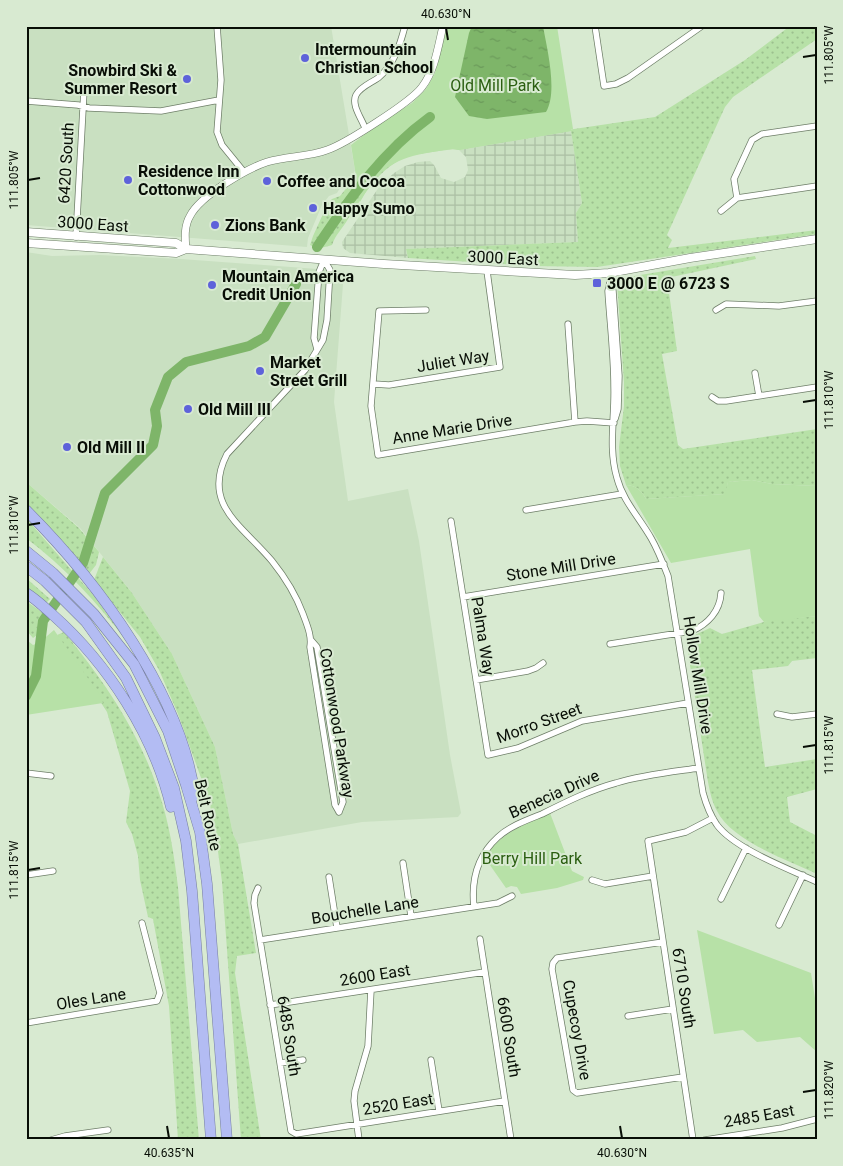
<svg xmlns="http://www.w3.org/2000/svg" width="843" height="1166" viewBox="0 0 843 1166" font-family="Roboto,sans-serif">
  <defs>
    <pattern id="industrial-grid" width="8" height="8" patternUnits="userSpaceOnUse" patternTransform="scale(1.25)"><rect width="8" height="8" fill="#c9e0c1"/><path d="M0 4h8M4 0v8" fill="none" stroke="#abbfa4"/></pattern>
    <pattern id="grass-dots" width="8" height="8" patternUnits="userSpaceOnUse" patternTransform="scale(1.25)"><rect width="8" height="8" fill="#b7e1a7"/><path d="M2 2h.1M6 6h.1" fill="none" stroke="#9cc08e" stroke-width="1.8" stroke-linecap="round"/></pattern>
    <pattern id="water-ripples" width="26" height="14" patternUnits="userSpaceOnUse" patternTransform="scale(1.25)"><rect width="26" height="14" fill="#7eb569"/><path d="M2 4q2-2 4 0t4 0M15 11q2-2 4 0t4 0" fill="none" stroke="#6b9a5a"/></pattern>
  </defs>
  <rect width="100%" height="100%" fill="#d8ead1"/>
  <path fill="#c9e0c1" d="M26,26H331L355,171L340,188L337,193L329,196L322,205L308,238L307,247L26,225Z
    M26,252L52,256L100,255L181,259L344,271L334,402L348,501L408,489L419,541L450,755L461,813L458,817L362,822L238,844L233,834L215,747L172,654L132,593L80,528L26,482Z"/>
  <path fill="url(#industrial-grid)" d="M571,131L582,203L576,213L578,242L406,249L408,258L350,253L343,248L342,242L379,187L394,173L405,166L418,162L430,161L434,165L441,178L454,182L465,177L468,170L466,157L459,150Z"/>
  <path fill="url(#grass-dots)" d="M790,26H817V39L733,97L725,107L667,235L672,240L668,248L817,230V234L597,267L532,266L408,258L406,249L578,242L576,213L582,203L571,131L459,150C450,148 441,151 432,152C425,153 416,154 409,156C380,166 364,195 348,219C343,228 335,235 332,245C325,247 318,250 310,245L313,236L328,203L332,199L340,196L362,169L386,149L574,129L655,117L745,60Z
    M755,256L756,259L667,278L677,351L662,354L678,445L683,449L817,429V486L772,484L752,480L728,482L726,494L646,499C641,490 637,486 626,485L620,466L619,447L624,406V382L617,282L622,278Z
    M26,482L79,528L99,552L96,565L89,574L26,503Z
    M26,518L94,596L126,640C97,603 65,567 26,538Z
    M103,557L132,593L172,654L215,747L233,834L238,844L256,953L237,956L235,973L261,1140H241L222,882L216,836L209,800L178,714L159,670L140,637L94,580Z
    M26,578L50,599L46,603L26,589Z
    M26,601L43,613L41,620L40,633L33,638L26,630Z
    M817,616V658L792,661L788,666L752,670L765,767L817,759V789L787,797L790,822L817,836V874C787,860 732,841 717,811C712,802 710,792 708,782L686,639L710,628L722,634L771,620Z
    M64,632C103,679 139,732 158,790C169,821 174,854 178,887L199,1140H178L169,1006L153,919L148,917L140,880L138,856L132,834L126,822L130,791L107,712L57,635Z"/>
  <path fill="#b7e1a7" d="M447,26H557L573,129H571V131L459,150L453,149C420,154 395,155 372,182C367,188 364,196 360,202L351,145L373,128L412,103L426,89L435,73Z
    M752,480L772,484L817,486V616L764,622L759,616L750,549L671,563L626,485C637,486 641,490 646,499L725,494L728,482Z
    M54,630L99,694L103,703L26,715V635L28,641L33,645L40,642Z
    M550,813L572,871L584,877L583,880L557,888L521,894L517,887L511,886L506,888L485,858C499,833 526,824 550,813Z
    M697,930L811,973L817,1011V1052L800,1037L757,1042L743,1030L714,1034Z"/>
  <path fill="url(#water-ripples)" d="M472,26H543C547,49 558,92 546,112L487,119L469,116L455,97L469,33Z"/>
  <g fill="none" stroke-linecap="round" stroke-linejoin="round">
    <path stroke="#7eb569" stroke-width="10" d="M317,247C349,199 383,151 430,117
      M26,696L36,676L43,621L83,563L105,493L153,445L157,426L155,410L168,377L186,362L249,346L265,337L296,284"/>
    <defs>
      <path id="minor" d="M217,26L221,80L217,132L222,145L244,172
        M595,26L604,86L616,84L628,78L702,26
        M26,101L78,105L89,108L161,111L219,100
        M365,128C362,119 351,105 356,95C360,87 371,83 378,78C394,65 400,45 405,26
        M737,198L734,179L752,140L762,134L817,126
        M721,211L737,198L817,186
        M76,237L84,90
        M324,260L330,270L327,320L323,340L305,370L227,454C201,505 243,526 272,561C284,576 296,595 303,614C307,625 312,636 310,647L335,805L339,812
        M609,273L613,291L619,376L618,409L615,419
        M610,282L608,291C610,323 614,355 614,387C615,417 608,448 617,478C623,501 639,517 651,538C658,550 663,563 668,576L703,793C706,804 710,815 717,825C735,849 789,869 817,882
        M426,310L379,311L371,406L378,455L575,422L587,421L614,423
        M716,310L726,304L779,306L817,301
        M568,324L575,422
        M317,349L314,338L319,272L324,260
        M755,373L759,396
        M374,384L389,385L500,367L487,271
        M712,397L718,401H726L817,387
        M526,510L622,494
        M451,521L488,755L518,748L582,721L688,703
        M463,597L664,564
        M311,640L317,647L343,802L339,812
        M610,644L692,631C708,624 720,611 721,593
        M476,680L528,671L536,668L543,663
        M777,714L792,717L817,714
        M26,773L51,776
        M403,863L411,916
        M26,875L53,871
        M329,877L337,928
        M592,880L605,884L653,876
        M258,888L255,895L254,903L291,1131L296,1134L505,1101
        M721,899L746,848
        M474,907C471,880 478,855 498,837C510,826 527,820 542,814C566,802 590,790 616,783C642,775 671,772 699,768
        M779,925L803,875
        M480,939L511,1140
        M260,940L498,903L512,896
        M663,942L557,958L553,963L552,969L573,1090L577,1093L683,1077
        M270,1005L485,972
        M628,1016L673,1009
        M26,1023L157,1001L160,993L142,923
        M431,1060L439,1111
        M280,1063L303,1060
        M51,1140L65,1136L108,1130
        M359,1140L354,1101L355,1091L368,1046L371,990
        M693,1140L648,841L686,832L713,818
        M705,1140L782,1128L817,1119"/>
      <path id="tertiary" d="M186,249C185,238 184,226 190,216C200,196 246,169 267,162C287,156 308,157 327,150C345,144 411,102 422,87C435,70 438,47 443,26"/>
      <path id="secondary" d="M26,232L176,243L186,249
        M26,243L176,253L186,249L384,264L575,275L609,273L690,258L817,239"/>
      <path id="motorway" d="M26,510C98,582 181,693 195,796
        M26,551L53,573L94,614L134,664L168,731L186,785L200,832L207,884L227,1140
        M26,566L45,581L86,622L126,678L155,738L174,788L186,841L192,891L211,1140
        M26,593C36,599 44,607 53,615C108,664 154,735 171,807"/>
    </defs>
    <use href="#minor" stroke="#6e7e68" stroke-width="7"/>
    <use href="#tertiary" stroke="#6e7e68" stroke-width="8"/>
    <use href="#secondary" stroke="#6e7e68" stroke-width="9"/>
    <use href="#motorway" stroke="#777fa0" stroke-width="11"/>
    <use href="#minor" stroke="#fff" stroke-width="5.5"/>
    <use href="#tertiary" stroke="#fff" stroke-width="7"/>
    <use href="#secondary" stroke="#fff" stroke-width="8"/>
    <use href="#motorway" stroke="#b3bcf3" stroke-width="10"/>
  </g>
  <path fill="none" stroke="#080e06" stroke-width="2" d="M446,28L448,40M803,57L816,55M28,180L40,178M803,402L816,400M28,525L40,523M803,747L816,745M28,870L40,868M803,1092L816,1090M167,1126L169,1138M620,1126L622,1138"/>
  <g fill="#5e62da" stroke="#d8ead1" stroke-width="2">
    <circle cx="305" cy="58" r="5"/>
    <circle cx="187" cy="79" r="5"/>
    <circle cx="128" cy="180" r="5"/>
    <circle cx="267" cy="181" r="5"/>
    <circle cx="313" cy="208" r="5"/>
    <circle cx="215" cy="225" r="5"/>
    <rect x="592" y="278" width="10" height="10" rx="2.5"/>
    <circle cx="212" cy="285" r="5"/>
    <circle cx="260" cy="371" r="5"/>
    <circle cx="188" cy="409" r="5"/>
    <circle cx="67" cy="447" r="5"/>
  </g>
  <g text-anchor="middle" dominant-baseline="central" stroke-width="4" stroke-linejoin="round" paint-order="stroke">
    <g font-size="16" font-weight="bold" fill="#080e06" stroke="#d8ead1" text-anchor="start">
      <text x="315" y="49">Intermountain<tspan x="315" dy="18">Christian School</tspan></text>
      <text x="177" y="70" text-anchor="end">Snowbird Ski &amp;<tspan x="177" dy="18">Summer Resort</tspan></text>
      <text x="138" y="171">Residence Inn<tspan x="138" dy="18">Cottonwood</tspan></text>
      <text x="277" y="181">Coffee and Cocoa</text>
      <text x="323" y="208">Happy Sumo</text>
      <text x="225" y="225">Zions Bank</text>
      <text x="222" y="276">Mountain America<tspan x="222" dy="18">Credit Union</tspan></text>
      <text x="607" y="283">3000 E @ 6723 S</text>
      <text x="270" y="362">Market<tspan x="270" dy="18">Street Grill</tspan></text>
      <text x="198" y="409">Old Mill III</text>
      <text x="77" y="447">Old Mill II</text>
    </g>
    <g font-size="16" fill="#2b5e11" stroke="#d8ead1">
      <text x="495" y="85">Old Mill Park</text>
      <text x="532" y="858">Berry Hill Park</text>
    </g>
    <g font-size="16" fill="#080e06" stroke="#d8ead1">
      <text transform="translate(66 163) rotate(-87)">6420 South</text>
      <text transform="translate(93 224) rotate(4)">3000 East</text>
      <text transform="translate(503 258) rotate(3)">3000 East</text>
      <text transform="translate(453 361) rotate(-9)">Juliet Way</text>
      <text transform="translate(452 429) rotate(-9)">Anne Marie Drive</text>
      <text transform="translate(561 567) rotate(-9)">Stone Mill Drive</text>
      <text transform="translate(483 636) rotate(81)">Palma Way</text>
      <text transform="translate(698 675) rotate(81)">Hollow Mill Drive</text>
      <text transform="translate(337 723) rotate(81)">Cottonwood Parkway</text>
      <text transform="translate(539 723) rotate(-20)">Morro Street</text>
      <text transform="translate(554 794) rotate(-24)">Benecia Drive</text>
      <text transform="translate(208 815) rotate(77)">Belt Route</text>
      <text transform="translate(365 910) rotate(-9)">Bouchelle Lane</text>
      <text transform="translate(375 975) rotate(-9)">2600 East</text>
      <text transform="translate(684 988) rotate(81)">6710 South</text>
      <text transform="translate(91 999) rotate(-9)">Oles Lane</text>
      <text transform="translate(577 1030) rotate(80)">Cupecoy Drive</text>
      <text transform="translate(289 1036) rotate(81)">6485 South</text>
      <text transform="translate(509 1037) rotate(81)">6600 South</text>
      <text transform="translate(398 1104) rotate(-9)">2520 East</text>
      <text transform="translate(759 1116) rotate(-10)">2485 East</text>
    </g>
  </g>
  <rect width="843" height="1166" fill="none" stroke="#d8ead1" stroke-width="55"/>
  <rect x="28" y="28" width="788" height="1110" fill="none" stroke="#080e06" stroke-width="2"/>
  <g font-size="12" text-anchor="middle" fill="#080e06">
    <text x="446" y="18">40.630°N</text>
    <text transform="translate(829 55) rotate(-90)" y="4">111.805°W</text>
    <text transform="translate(14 180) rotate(-90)" y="4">111.805°W</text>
    <text transform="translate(829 400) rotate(-90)" y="4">111.810°W</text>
    <text transform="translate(14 525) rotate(-90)" y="4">111.810°W</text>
    <text transform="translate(829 745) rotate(-90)" y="4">111.815°W</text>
    <text transform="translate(14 870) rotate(-90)" y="4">111.815°W</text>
    <text transform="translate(829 1090) rotate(-90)" y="4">111.820°W</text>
    <text x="169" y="1157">40.635°N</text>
    <text x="622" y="1157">40.630°N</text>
  </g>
</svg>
